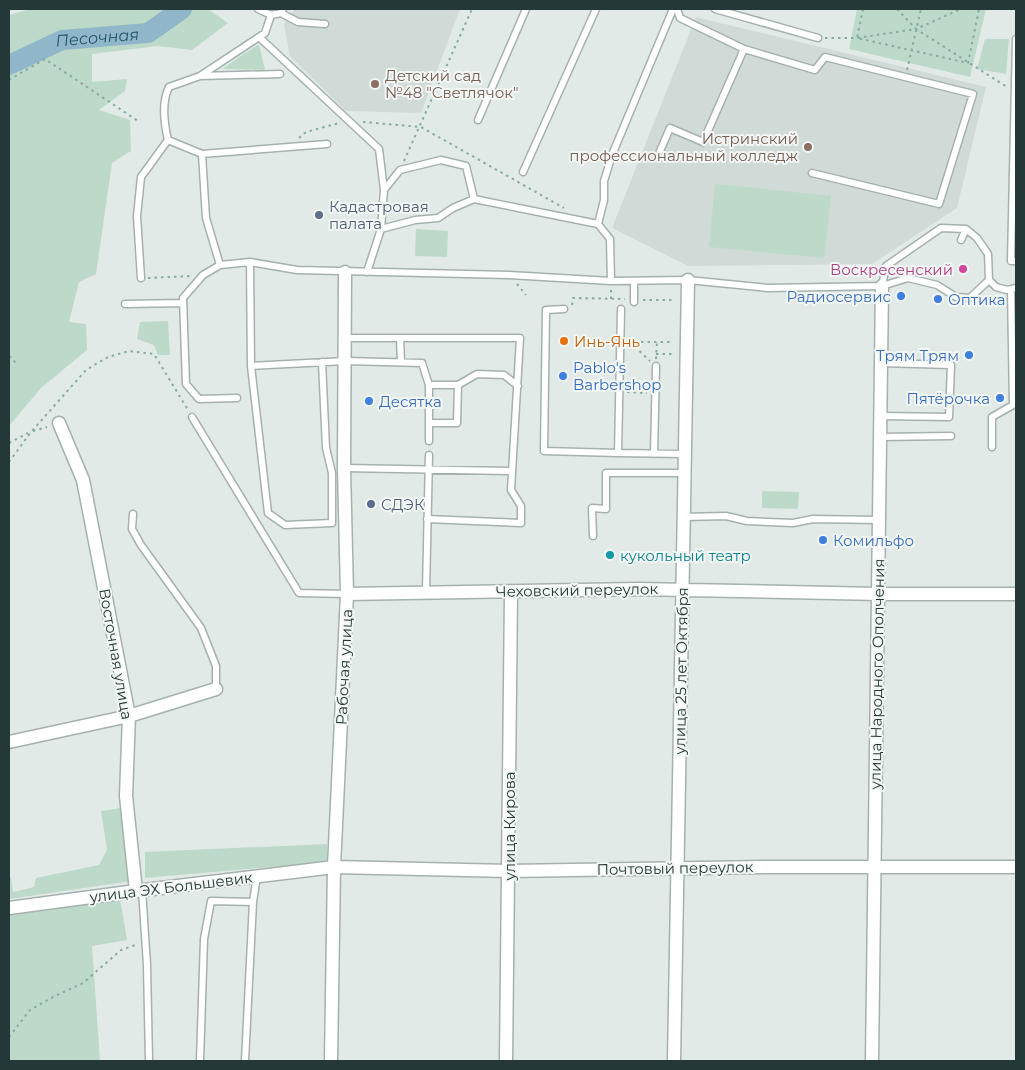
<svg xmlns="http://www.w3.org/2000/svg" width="1025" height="1070" viewBox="0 0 1025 1070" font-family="Montserrat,sans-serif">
  <rect width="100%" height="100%" fill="#e2eae8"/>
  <path fill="#d0dad7" d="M295,9H460L421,113L346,111L290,56L284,24Z
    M696,17L986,87L957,208L872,264L688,266L612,228Z"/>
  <path fill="#bdd9c9" d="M31,9H208L228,23L192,50L158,46L92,54V82L127,79L125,91L99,110L130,120L131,151L112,163L96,274L79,282L69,322L86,324L87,350L41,388L9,426V15Z
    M857,9H986L970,77L849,49Z
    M985,39H1009L1006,74L977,69Z
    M259,44L265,70L222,69Z
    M715,184L831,196L824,258L709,247Z
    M416,229L448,231L447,257L415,256Z
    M168,321L170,355H158L154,345L137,339L140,322Z
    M762,491L799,492L798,509L762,508Z
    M121,808L132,881L9,899V877L11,878L13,892L34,887L36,878L99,865L107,850L101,811Z
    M327,844V862L145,878V852Z
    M119,893L127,940L92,946L100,1061H9V908Z"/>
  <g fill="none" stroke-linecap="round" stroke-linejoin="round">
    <path stroke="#90b7c9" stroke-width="20" id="s1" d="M9,65L62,40L148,33L182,9"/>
    <defs>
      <path id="service" d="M258,9L271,15L281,13L283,9
        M677,9L680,18L744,49L815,70L825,57L973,94L939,204L812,173
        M715,9L818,38
        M281,13L298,22L325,24
        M259,37L265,33L271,15
        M1016,39L1011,261H1016
        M200,76L259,37L379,149L384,190
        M478,120L526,9
        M168,140C164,123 161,103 169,87L200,76L280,74
        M327,144L202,154L206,218L220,265L250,262L297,270L509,275L611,281L688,280L768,288L882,286L908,278L937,285L956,297L970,298L989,280
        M660,151L670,128L703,142L744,49
        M523,172L596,9
        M598,224L604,200V181L612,155L673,9
        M381,229L415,220L438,218L453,208L474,199
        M961,240L966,229
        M250,262L251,366L268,513L285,525L332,523V473L326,448L322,362
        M220,265L203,275L183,298L186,384L199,399L237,398
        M367,272L381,229L384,190L400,170L441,160L466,166L474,199L598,224L610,239L611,281
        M141,278L137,216L141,177L168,140L202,154
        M634,281V302
        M882,286L886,266L941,228L966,229L977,238L988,254L989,280L996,287L1007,290L1016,288
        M125,304L183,303
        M564,309L546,310L544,451L618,453
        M621,309L618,453L685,454
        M346,338H520L511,490L521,506V523L427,519
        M400,339L401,362
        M251,366L346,361L422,363L429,385H458L477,374L504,375L518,386
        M881,416L949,417L951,365L881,363
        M192,417L299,593L347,594
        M429,423H457L458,385
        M880,437L951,436
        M429,441V385
        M992,447V417L1013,405L1011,289
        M654,454L656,366
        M344,468L512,471
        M133,514L132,529L141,545L201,628L216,666V689
        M684,517L726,516L747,521L793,523L813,519L879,520
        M593,536L592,508L606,509V473H685
        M426,592L429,455
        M142,890L147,965L149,1061
        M200,1061L204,939L211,901L253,902
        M245,1061L253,902L257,876"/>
      <path id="minor" d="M59,423L83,480L129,716L126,796L136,891
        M347,594L638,589L879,594H1016
        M9,742L129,716L216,689
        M9,908L136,891L334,867L509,871L769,867H1016
        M331,1061L334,867L347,594L344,468L345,272
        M506,1061L511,592
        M674,1061L688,280
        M872,1061L882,286"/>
    </defs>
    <use href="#service" stroke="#a5b1af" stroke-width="9"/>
    <use href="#minor" stroke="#a5b1af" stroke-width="15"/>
    <path stroke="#86aaa4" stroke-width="2" stroke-dasharray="2.5 4" stroke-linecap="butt" d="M863,9L857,38L968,63L979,9
      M897,9L916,29L961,9
      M825,38H857L916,29L1007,87
      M907,70L921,9
      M9,80L45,59L138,121
      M363,122L421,127L564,208
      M299,138L306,132L339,123
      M404,161L472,9
      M148,278L191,276
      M517,284L526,295
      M611,299V289
      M643,300H674
      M572,305L573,298L625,299
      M628,342H673
      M630,342L650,361
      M656,354H673
      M9,356L17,364
      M656,359L657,342
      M627,392L647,393
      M33,431L47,427
      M9,443L28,433
      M9,462L31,432L86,370L108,357L129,351L154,354L188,410
      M9,1037L30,1010L53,997L83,983L121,950L138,944"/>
    <use href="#service" stroke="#fff" stroke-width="6"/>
    <use href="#minor" stroke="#fff" stroke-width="12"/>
  </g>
  <g fill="#8d6e63" stroke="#f2f7f5" stroke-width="2">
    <circle cx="375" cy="84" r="5"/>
    <circle cx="808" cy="147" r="5"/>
  </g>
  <g fill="#5c6f8a" stroke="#f2f7f5" stroke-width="2">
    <circle cx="319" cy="215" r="5"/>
    <circle cx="371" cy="504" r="5"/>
  </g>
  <circle fill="#d1479c" stroke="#f2f7f5" stroke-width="2" cx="963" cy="269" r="5"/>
  <g fill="#3f7fe0" stroke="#f2f7f5" stroke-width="2">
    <circle cx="901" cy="296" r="5"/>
    <circle cx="938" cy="299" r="5"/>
    <circle cx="969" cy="355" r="5"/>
    <circle cx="563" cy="376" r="5"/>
    <circle cx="1000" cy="398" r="5"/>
    <circle cx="369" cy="401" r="5"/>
    <circle cx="823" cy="540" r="5"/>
  </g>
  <circle fill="#e8710a" stroke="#f2f7f5" stroke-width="2" cx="564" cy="341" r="5"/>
  <circle fill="#0f9aa8" stroke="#f2f7f5" stroke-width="2" cx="610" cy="555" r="5"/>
  <g text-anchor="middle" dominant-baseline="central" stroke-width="4" stroke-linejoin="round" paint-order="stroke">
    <g font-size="15" fill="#785e54" stroke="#f2f7f5" text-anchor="start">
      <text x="385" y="75">Детский сад<tspan x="385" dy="17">№48 "Светлячок"</tspan></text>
      <text x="798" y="138" text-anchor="end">Истринский<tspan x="798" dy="17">профессиональный колледж</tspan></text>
    </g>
    <g font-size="15" fill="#4e5e75" stroke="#f2f7f5" text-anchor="start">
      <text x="329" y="206">Кадастровая<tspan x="329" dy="17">палата</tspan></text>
      <text x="381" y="504">СДЭК</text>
    </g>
    <g font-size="15" fill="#b23c85" stroke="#f2f7f5" text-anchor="end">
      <text x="953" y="269">Воскресенский</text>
    </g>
    <g font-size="15" fill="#366cbe" stroke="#f2f7f5" text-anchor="start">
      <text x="891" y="296" text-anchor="end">Радиосервис</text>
      <text x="948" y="299">Оптика</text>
      <text x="959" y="355" text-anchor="end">Трям Трям</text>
      <text x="573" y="367">Pablo's<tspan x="573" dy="17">Barbershop</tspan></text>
      <text x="990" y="398" text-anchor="end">Пятёрочка</text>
      <text x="379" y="401">Десятка</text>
      <text x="833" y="540">Комильфо</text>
    </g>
    <g font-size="15" fill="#c56008" stroke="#f2f7f5" text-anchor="start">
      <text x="574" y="341">Инь-Янь</text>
    </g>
    <g font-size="15" fill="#0d838f" stroke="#f2f7f5" text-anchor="start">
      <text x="620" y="555">кукольный театр</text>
    </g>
    <g font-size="15" fill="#243937" stroke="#f2f7f5">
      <text transform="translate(577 590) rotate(-1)">Чеховский переулок</text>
      <text transform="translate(116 654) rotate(80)">Восточная улица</text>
      <text transform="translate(344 667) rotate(-87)">Рабочая улица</text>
      <text transform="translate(681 671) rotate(-89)">улица 25 лет Октября</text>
      <text transform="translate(877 674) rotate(-89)">улица Народного Ополчения</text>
      <text transform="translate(509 826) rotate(-90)">улица Кирова</text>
      <text transform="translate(675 868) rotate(-1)">Почтовый переулок</text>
      <text transform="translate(171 887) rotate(-7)">улица ЭХ Большевик</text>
    </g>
    <g font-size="16" font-style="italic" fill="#25566e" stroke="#f2f7f5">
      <text stroke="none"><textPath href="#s1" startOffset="94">Песочная</textPath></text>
    </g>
  </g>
  <rect width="1025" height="1070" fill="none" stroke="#243937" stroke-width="20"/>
</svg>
